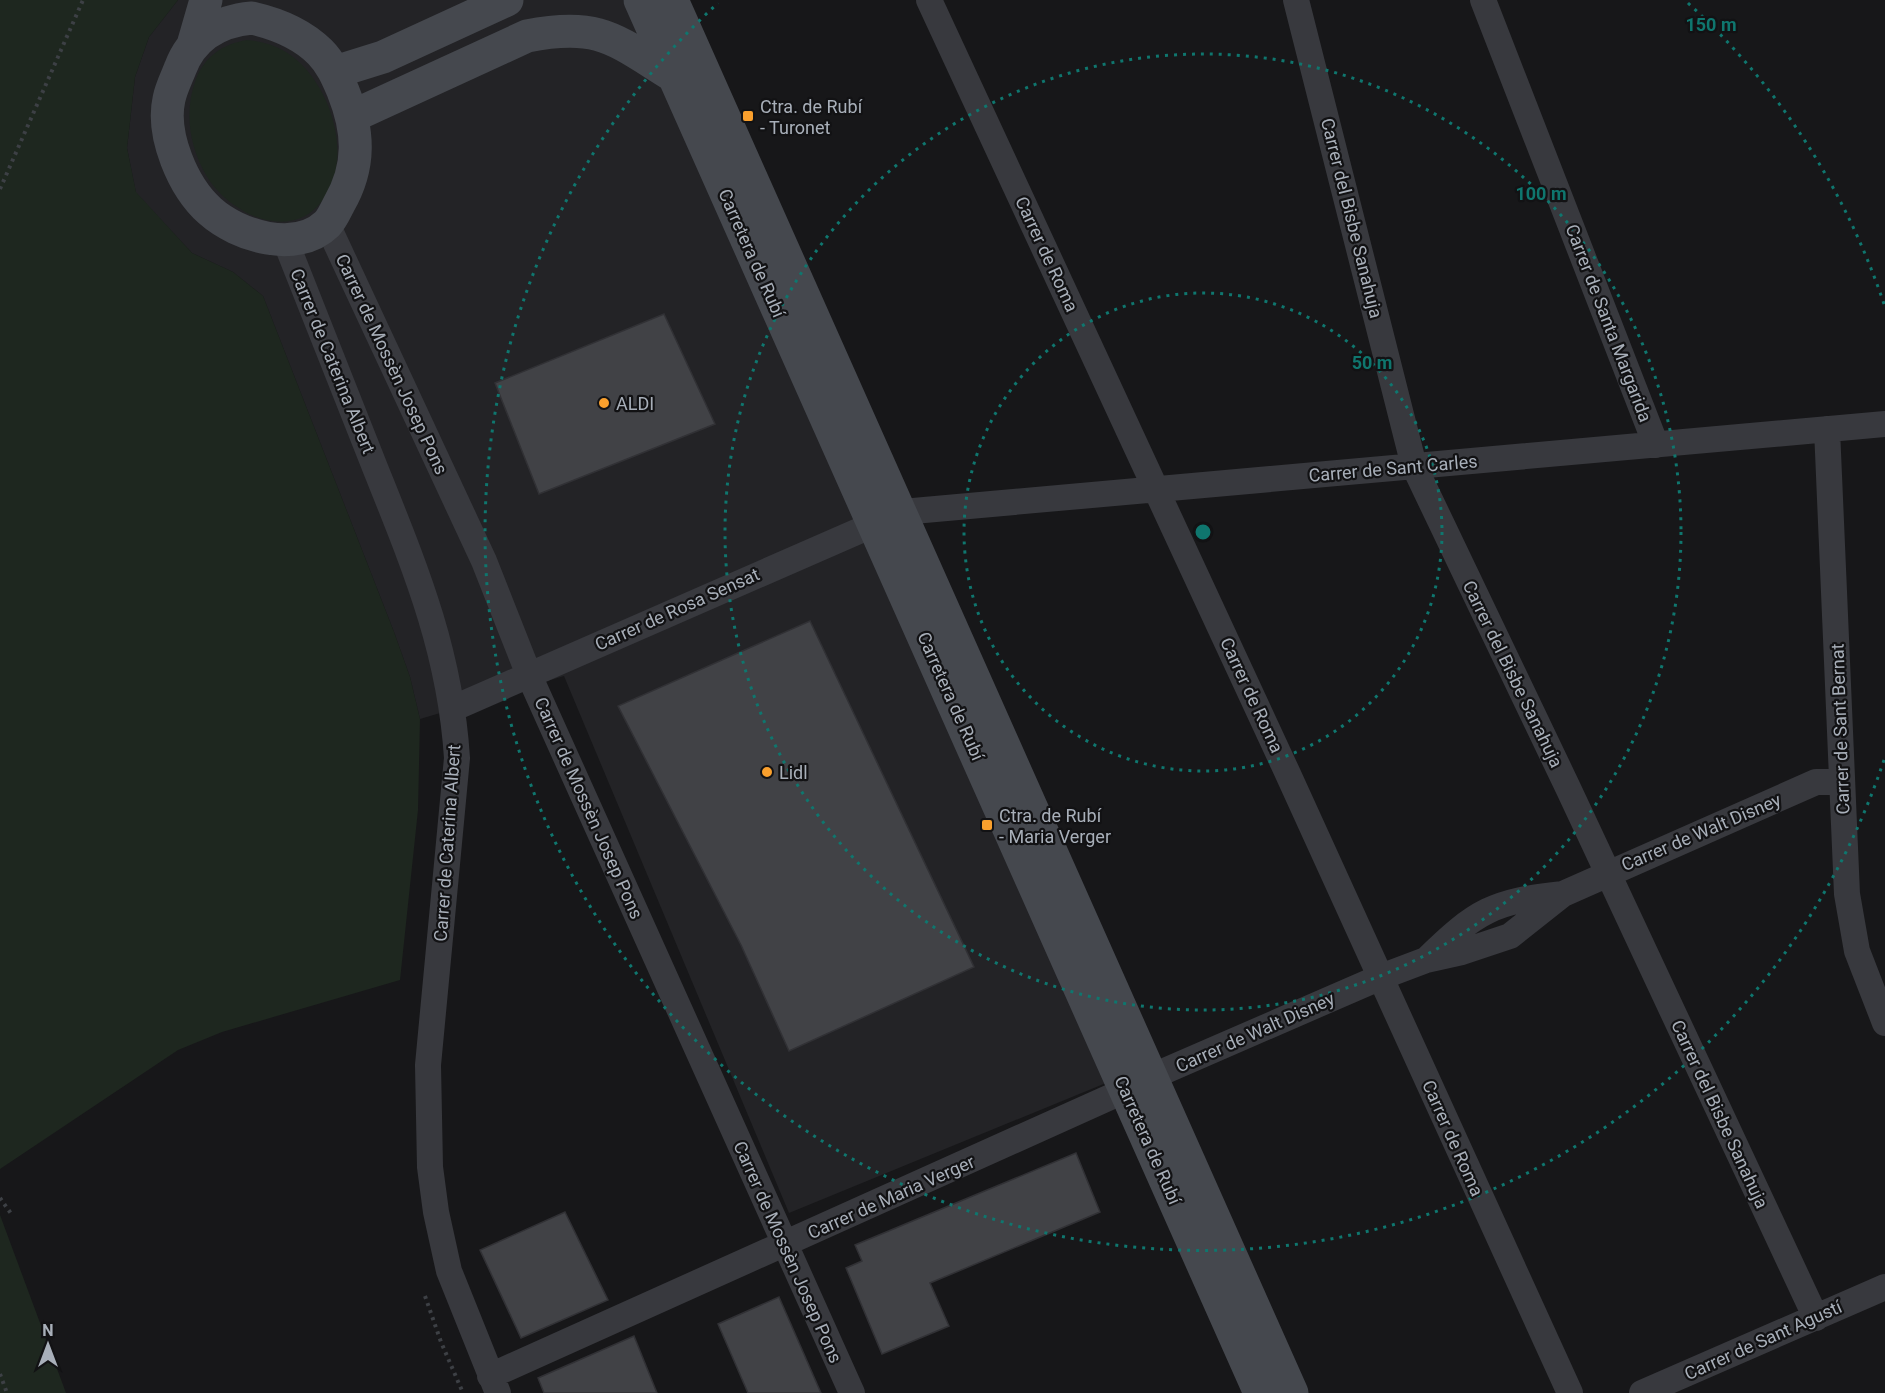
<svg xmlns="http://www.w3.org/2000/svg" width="1885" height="1393" viewBox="0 0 1885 1393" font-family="Roboto,sans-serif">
  <rect width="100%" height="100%" fill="#171719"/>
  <path fill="#232326" d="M178,0H623L878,561L1106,1083L789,1213L564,676L420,719L410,677L394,632L263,296L233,272L192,253L136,193L127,148L135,77L149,37Z"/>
  <path fill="#1e271f" d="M0,0H178L149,37L135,77L127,148L136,192L192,253L233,272L263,296L394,632L410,677L420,719L418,810L400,980L222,1032L178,1050L0,1169Z
    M247,40C261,41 274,45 286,52C332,80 358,166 317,207C283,241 226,210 206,175C189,145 184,111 196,79C205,56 223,44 247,40Z
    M0,1215L66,1393H0Z"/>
  <path fill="#414246" stroke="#313135" stroke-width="1.5" d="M664,314L715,424L539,494L495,383Z
    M810,621L974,967L789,1051L741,945L618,706Z
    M1076,1153L1100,1212L930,1283L949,1326L882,1354L846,1268L862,1261L855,1245Z
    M565,1212L608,1300L521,1338L480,1250Z
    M779,1297L821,1393H748L718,1324Z
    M634,1336L657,1393H544L538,1378Z"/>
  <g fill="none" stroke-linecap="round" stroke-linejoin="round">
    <path stroke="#3d4045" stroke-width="4" stroke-dasharray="3 4.5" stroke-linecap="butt" d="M0,189L83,0
      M0,1198L12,1215
      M425,1296L441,1342L463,1393
      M0,1374L7,1393"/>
    <path stroke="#38393e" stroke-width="26" d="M929,0L1288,774L1570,1393
      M1296,0L1414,466L1569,790L1816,1318
      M1483,0L1656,445
      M327,224L484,561L529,675L852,1393
      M285,240C315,315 344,390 374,465C414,565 450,649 457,758L428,1065L430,1167L436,1212L449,1271L498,1393
      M1827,429L1847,894L1857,951L1885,1023
      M454,708L902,512L1885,424
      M1426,960C1476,911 1493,901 1563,894
      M1151,1077L1381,977L1426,960L1462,952L1510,936L1563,894L1816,782H1842
      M490,1376L1126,1090
      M1642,1393L1885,1287"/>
    <path stroke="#45484e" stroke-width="33" d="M640,0L1260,1393
      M672,0C880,464 1085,929 1292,1393
      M252,18C278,24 302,34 320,52C331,63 337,77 343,91C359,131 361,166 339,204C336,210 332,219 327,224C296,254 238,236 210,211C183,187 161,135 169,99C171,89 176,79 180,69C192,36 219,21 252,18Z
      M193,45L206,0
      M335,72L383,57L507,0
      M353,116L527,36C599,22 614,39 672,75"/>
  </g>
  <g fill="none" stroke="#0f766e" stroke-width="3" stroke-dasharray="3 6">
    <circle cx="1203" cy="532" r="239"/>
    <circle cx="1203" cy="532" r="478"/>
    <path d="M1884 760A718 718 0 1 1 718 3M1688 3A718 718 0 0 1 1884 304"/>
  </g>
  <g fill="#faa02d" stroke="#121214" stroke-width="2">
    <rect x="742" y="110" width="12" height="12" rx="3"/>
    <circle cx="604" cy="403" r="6"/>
    <circle cx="767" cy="772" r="6"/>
    <rect x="981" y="819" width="12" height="12" rx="3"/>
  </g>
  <g text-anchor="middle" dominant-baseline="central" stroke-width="4.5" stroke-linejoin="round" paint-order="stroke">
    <g font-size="18" fill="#a8afb9" stroke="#121214" text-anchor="start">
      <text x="760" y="106">Ctra. de Rubí<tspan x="760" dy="21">- Turonet</tspan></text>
      <text x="616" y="403">ALDI</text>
      <text x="779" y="772">Lidl</text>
      <text x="999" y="815">Ctra. de Rubí<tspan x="999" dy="21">- Maria Verger</tspan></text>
    </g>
    <g font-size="18" fill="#a8afb9" stroke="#121214">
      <text transform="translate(1352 218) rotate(76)">Carrer del Bisbe Sanahuja</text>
      <text transform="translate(752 253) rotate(66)">Carretera de Rubí</text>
      <text transform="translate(1047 254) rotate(65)">Carrer de Roma</text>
      <text transform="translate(1609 323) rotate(69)">Carrer de Santa Margarida</text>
      <text transform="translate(333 361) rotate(68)">Carrer de Caterina Albert</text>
      <text transform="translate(392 364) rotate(65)">Carrer de Mossèn Josep Pons</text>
      <text transform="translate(1393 468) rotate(-5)">Carrer de Sant Carles</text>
      <text transform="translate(677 609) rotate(-24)">Carrer de Rosa Sensat</text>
      <text transform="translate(1513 674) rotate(64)">Carrer del Bisbe Sanahuja</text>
      <text transform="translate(1252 695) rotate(65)">Carrer de Roma</text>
      <text transform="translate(951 696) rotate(66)">Carretera de Rubí</text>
      <text transform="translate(1840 729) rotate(-92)">Carrer de Sant Bernat</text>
      <text transform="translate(589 808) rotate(66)">Carrer de Mossèn Josep Pons</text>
      <text transform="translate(1701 832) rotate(-23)">Carrer de Walt Disney</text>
      <text transform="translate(447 843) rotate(-86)">Carrer de Caterina Albert</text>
      <text transform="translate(1255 1032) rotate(-24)">Carrer de Walt Disney</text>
      <text transform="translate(1720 1114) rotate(65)">Carrer del Bisbe Sanahuja</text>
      <text transform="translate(1453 1138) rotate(66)">Carrer de Roma</text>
      <text transform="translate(1148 1140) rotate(66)">Carretera de Rubí</text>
      <text transform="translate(891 1197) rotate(-24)">Carrer de Maria Verger</text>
      <text transform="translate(788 1252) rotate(66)">Carrer de Mossèn Josep Pons</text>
      <text transform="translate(1763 1340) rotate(-24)">Carrer de Sant Agustí</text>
    </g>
  </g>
  <circle cx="1203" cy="532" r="9" fill="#0f766e" stroke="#121214" stroke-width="3"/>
  <g font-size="18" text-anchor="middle" font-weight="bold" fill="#0f766e" stroke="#121214" stroke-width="4.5" stroke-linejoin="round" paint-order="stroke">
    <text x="1711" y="31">150 m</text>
    <text x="1541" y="200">100 m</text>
    <text x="1372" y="369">50 m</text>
  </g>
  <g transform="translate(48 1345)" stroke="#121214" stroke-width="4.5" paint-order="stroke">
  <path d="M0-4.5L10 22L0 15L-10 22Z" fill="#a8afb9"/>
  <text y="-9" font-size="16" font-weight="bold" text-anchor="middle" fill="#a8afb9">N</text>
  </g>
</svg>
